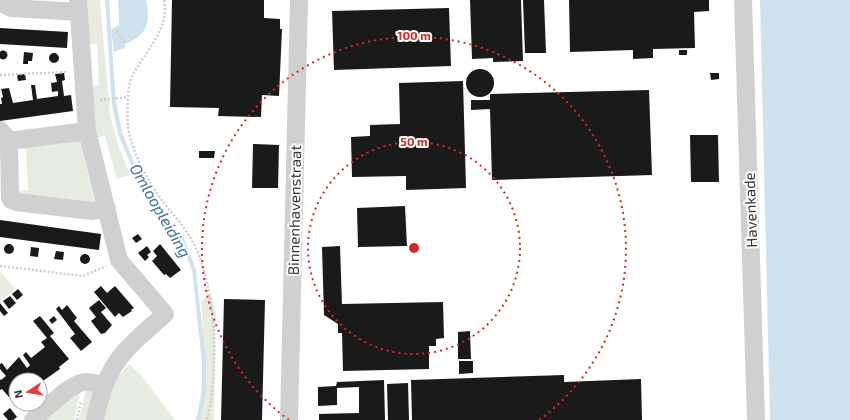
<svg xmlns="http://www.w3.org/2000/svg" width="850" height="420" viewBox="0 0 850 420" font-family="'Exo 2',sans-serif">
  <rect width="100%" height="100%" fill="#fff"/>
  <path fill="#e6ecdf" d="M83,0H100L110,115L118,145L130,175L117,179L105,136L94,138L89,86L99,85L97,44H86Z
    M79,137L95,204L20,198L17,191L28,190L26,149H16Z
    M0,271L15,289L0,301Z
    M211,293L216,313L214,420H196C205,380 204,342 201,301Z
    M129,364L141,375L175,420H102L114,382Z
    M86,387L93,391L90,420H79Z
    M81,389L74,420H43Z"/>
  <path fill="#cfe2ee" d="M118,0H146C151,23 147,35 125,44V48L114,52L111,30L119,25Z
    M760,0H850V420H770Z"/>
  <g fill="none" stroke-linecap="round" stroke-linejoin="round">
    <path stroke="#cfe2ee" stroke-width="4" d="M107,0L114,103L120,133L140,182L159,212L182,239L194,270L204,362V395L198,420"/>
  </g>
  <path fill="#1a1a1a" d="M172,0H264V18L280,19V29H282L279,96L262,95L261,117L218,116L219,108L170,107Z
    M470,0H521L523,61L493,62V58L472,59Z
    M523,0H544L546,53H525Z
    M569,0H709V11L694,12L695,48L653,49V58L633,59V50L570,52Z
    M449,8L451,66L334,70L332,11Z
    M0,28L68,32L67,48L0,44Z
    M679,50H687V55H679Z
    M-1.5 55a4.5 4.5 0 1 1 9 0a4.5 4.5 0 1 1-9 0Z
    M24,52L33,53L32,61H28V64H23Z
    M49 58a5 5 0 1 1 10 0a5 5 0 1 1-10 0Z
    M466 83a14 14 0 1 1 28 0a14 14 0 1 1-28 0Z
    M64,73L65,80L62,81L64,96L71,95L73,111L0,121V104H2L1,98L3,97L1,89L9,88L13,103L33,100L31,85H35L37,99L58,96V91L52,92L51,83L57,82L55,74Z
    M710,73H719V79L711,80Z
    M25,74L26,80L18,81L17,75Z
    M463,81L466,188L406,190V176L352,177L351,137L370,136V125L400,124L399,83Z
    M649,90L652,175L492,180L490,109L471,110V100H490V94Z
    M690,135H718L719,182H691Z
    M253,144L279,145L278,188H252Z
    M199,151H215L214,158H199Z
    M405,206L407,246L358,247L357,208Z
    M0,220L101,234L99,250L0,237Z
    M138,234L142,239L136,243L132,238Z
    M160,244L181,270L170,278L166,274L164,275L152,261L157,256L153,251Z
    M4 249a5 5 0 1 1 10 0a5 5 0 1 1-10 0Z
    M147,246L151,252L147,255L149,257L145,261L138,253Z
    M340,246L342,304L443,302L444,338L436,339V346H429V369L343,371L342,333H338V324L324,315L322,247Z
    M31,247L39,248L38,257L30,256Z
    M56,251L64,252L63,260L54,259Z
    M80 259a5 5 0 1 1 10 0a5 5 0 1 1-10 0Z
    M101,286L107,293L115,286L134,308L131,310L132,311L123,317L119,313L115,317L94,292Z
    M18,289L23,295L17,300L12,294Z
    M10,296L16,303L9,309L3,301Z
    M224,299L265,300L262,420H221Z
    M99,300L106,308L101,312L112,325L105,333L101,334L91,321L96,317L89,308Z
    M0,303L8,313L4,316L0,311Z
    M67,305L77,318L74,321L92,342L81,351L70,338L75,334L56,309L59,306L62,310Z
    M40,316L54,333L50,336L69,359L59,367L60,369L40,383V380H16L15,404L2,389L0,390V379L1,380L6,376L0,369V364L2,363L7,370L19,357L27,368L30,365L23,355L26,352L31,358L45,347L41,342L47,338L33,321Z
    M54,316L57,320L52,324L49,320Z
    M470,331L471,359H458V332Z
    M459,361H473V373L459,374Z
    M564,375V382L641,379L642,420H412L411,380Z
    M384,380L385,420H319V414L359,413V387L337,388V405L318,406V387L336,386L337,382Z
    M408,383L409,420H388L387,384Z
    M10,408L17,417L13,420H8L3,414Z"/>
  <g fill="none" stroke-linecap="round" stroke-linejoin="round">
    <path stroke="#cdcdcd" stroke-width="2.5" stroke-dasharray="2 2" stroke-linecap="butt" d="M164,0C170,30 144,53 132,76C127,85 127,116 128,127C132,153 148,182 164,203C173,215 184,226 191,239C217,282 219,372 207,420
      M117,31L125,43
      M0,75L68,72
      M100,100L128,97
      M0,266L83,276L106,266
      M77,420L81,401"/>
    <path stroke="#d0d0d0" stroke-width="18" d="M3,0L5,5L11,8L79,12
      M78,0L87,131L119,260L165,314C123,351 106,363 95,420
      M743,0L756,420
      M0,130L11,142
      M87,131L16,140L11,142L9,147L10,197L11,200L16,202L92,211L107,208
      M33,420C46,409 68,385 84,382C90,381 97,384 103,385
      M289,420L299,0"/>
  </g>
  <g fill="none" stroke="#d62828" stroke-width="2" stroke-dasharray="2 4">
    <circle cx="414" cy="248" r="106"/>
    <path d="M289 420A212 212 0 1 1 539 420"/>
  </g>
  <g text-anchor="middle" dominant-baseline="central" stroke-width="4" stroke-linejoin="round" paint-order="stroke">
    <g font-size="15" fill="#333" stroke="#fff">
      <text transform="translate(294 210) rotate(-89)">Binnenhavenstraat</text>
      <text transform="translate(750 210) rotate(-92)">Havenkade</text>
    </g>
    <g font-size="16" font-style="italic" fill="#3f7597" stroke="#fff">
      <text transform="translate(161 210) rotate(60)">Omloopleiding</text>
    </g>
  </g>
  <circle cx="414" cy="248" r="6" fill="#d62828" stroke="#fff" stroke-width="2"/>
  <g font-size="12" text-anchor="middle" font-weight="bold" fill="#d62828" stroke="#fff" stroke-width="4" stroke-linejoin="round" paint-order="stroke">
    <text x="414" y="40">100 m</text>
    <text x="414" y="146">50 m</text>
  </g>
  <g transform="translate(28 392) rotate(258)"><circle r="19" fill="#ffffff" stroke="#adadad"/>
  <path d="M0-3L7 15L0 10L-7 15Z" fill="#e63946"/>
  <text y="-6" font-size="11" font-weight="bold" text-anchor="middle" fill="#333333">N</text>
  </g>
</svg>
